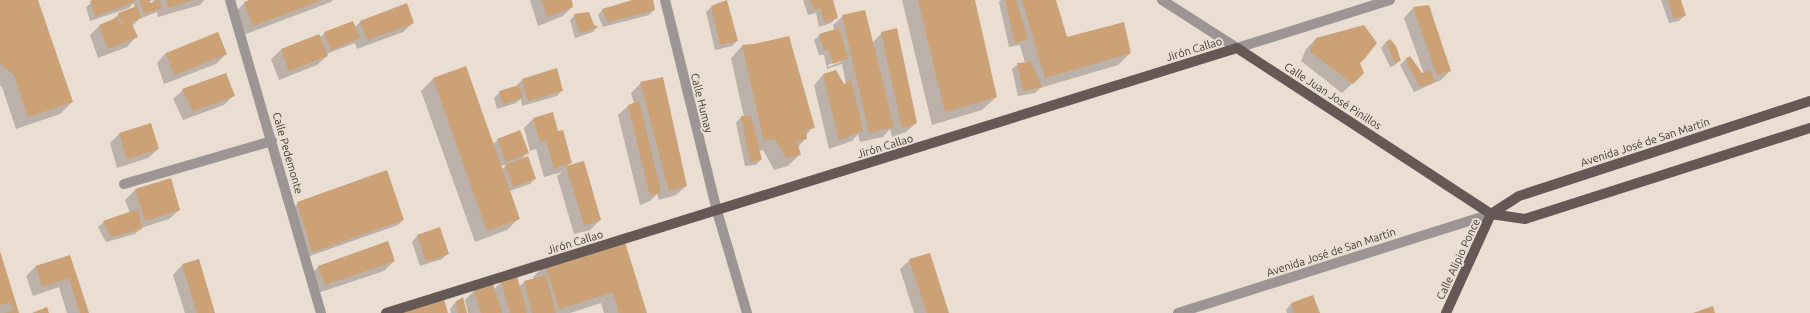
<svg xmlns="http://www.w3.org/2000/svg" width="1810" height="313" viewBox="0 0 1810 313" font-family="Ubuntu,sans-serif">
  <rect width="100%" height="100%" fill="#eaded2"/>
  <path fill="#0003" fill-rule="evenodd" d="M0,0H37L72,102L60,114L16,129L2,87L0,85Z
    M95,0H152L148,2L149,4L154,2L153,0H204L200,5L158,17L157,12L139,19L132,26L136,37L127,47L98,58L90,35L99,26L112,20L119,14L135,8L133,3L129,8L90,21L86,7Z
    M252,0H333L331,2L243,35L235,13L244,3Z
    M530,0H571L572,7L563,16L538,26Z
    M635,0H652L654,10L649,15L603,27L598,15L603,9Z
    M803,0H832L837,17L831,23L819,27L816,13L808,15Z
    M902,0H974L996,97L982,110L932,125Z
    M1001,0H1055L1067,38L1130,53L1118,65L1040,88L1035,93L1018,96L1012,69L1018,64L1025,63L1020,45L1009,47L999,2Z
    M1661,0H1680L1685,15L1679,21L1669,23Z
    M406,5L413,23L403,32L357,49L355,43L326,54L327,56L317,65L279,80L271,59L281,50L318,35L319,38L325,33L355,27L360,22Z
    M711,7L737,41L732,46L715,50L706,12Z
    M1413,8L1450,71L1441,80L1414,92L1400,65L1405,60L1422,74H1424L1404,18Z
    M575,15L593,26L597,27L593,32L575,38L570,20Z
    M843,16L872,43L882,33L916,123L906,132L892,137L890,129L883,137L860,142L858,134L852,141L829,149L814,85L823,75L835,71L844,86L846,84L842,64L827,69L824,55H819L814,40L820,35L834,30L833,25ZM841,60V62L828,67V65Z
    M1316,39L1359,63L1353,83L1342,93L1301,61L1306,49Z
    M1386,42L1400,60L1394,66L1390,67L1381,48Z
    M743,45L813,127L806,135V138L798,147L800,154L788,166L774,170L763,150L759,151L761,159L756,165L745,166L736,123L741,117H744L731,58Z
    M166,53L226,54L216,64L164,84L157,63Z
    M465,68L493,144L498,140L527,153L520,161L535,178L530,184L510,191L519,218L507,230L475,242L421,91L433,79ZM508,164L502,169L501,166Z
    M556,70L562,90L557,96L522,106L521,99L516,103L497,109L494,98L500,92L517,87V85L522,80Z
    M641,83L686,186L676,195L659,200L657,194L650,201L640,205L618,115L628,106L634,104L631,93Z
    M183,90L234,95L224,105L183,120L173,99Z
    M534,118L557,132L571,162L566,167L600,220L590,230L574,234L557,176L562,172L544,177L536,149L530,151L524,128Z
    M119,134L158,149L148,158L117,168L110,143Z
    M170,179L179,210L169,219L141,228L135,234L106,242L98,227L104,222L130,213L125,200L135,190Z
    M298,203L403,220L398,225L307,257L292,209Z
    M439,229L448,253L442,259L420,266L412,242L417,236Z
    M623,240L646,313H604L601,303L570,313H468L465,300L474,291L494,289L501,282L519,287L524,282L534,279L533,277L545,265Z
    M0,253L18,313H0Z
    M69,256L88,313H67L59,287L33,296L26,276L36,266Z
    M910,260L948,313H914L900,269Z
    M394,261L384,271L315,294L309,276L319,266Z
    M182,265L214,313H185L173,275Z
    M1312,296L1318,313H1287L1286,310L1291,304Z
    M455,303L466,313H451L450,309Z"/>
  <path fill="#cba175" d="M0,0H38L73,102L28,117L14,75L0,64Z
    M92,0H134L135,2L95,16L90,1Z
    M139,0H149L150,3L159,0L162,8L144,14Z
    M166,0H193L168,8Z
    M249,0H322L253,26L244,2Z
    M542,0H572L573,7L547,17Z
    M632,0H653L655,10L608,22L602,9Z
    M727,0L738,41L720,45L711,6Z
    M810,0H833L838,18L824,23L821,8L814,10Z
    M918,0H975L997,97L945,112Z
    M1005,0H1016L1028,39L1015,43Z
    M1022,0H1056L1067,37L1124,22L1131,53L1045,78Z
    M1668,0H1681L1686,16L1674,18Z
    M407,3L414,23L367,40L360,21Z
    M1429,5L1451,71L1437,75L1413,7Z
    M137,6L141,18L131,22L138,37L108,49L99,25L118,17L120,25L122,24L118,13Z
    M865,10L894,127L869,133L842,15Z
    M589,12L594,25L599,27L580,33L574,14Z
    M353,21L360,38L331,50L324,32Z
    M1364,25L1377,43L1366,57L1360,63L1364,73L1353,84L1310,51L1316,38Z
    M839,28L848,59L833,64L829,50H824L819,34Z
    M897,28L917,123L902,128L881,32Z
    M218,32L227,54L174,75L166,53Z
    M319,34L328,56L289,71L281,49Z
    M789,36L815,128L806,130L807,139L797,141L801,155L786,158L775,139L764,141L742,45L754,44Z
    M1390,39L1396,46L1401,61L1395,63L1386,42Z
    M1410,56L1422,73L1430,70L1435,82L1420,87L1405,59Z
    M1031,62L1042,87L1023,91L1017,63Z
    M466,66L520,219L487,231L433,78Z
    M557,68L563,91L528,101L522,79Z
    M836,70L844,84L851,80L863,131L839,140L823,74Z
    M226,73L235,96L193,111L182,89Z
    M663,77L687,186L669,191L640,82Z
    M519,85L523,98L503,104L499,91Z
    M639,101L661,192L650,196L628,105Z
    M553,112L558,131L563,130L572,163L554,168L546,140L540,142L533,118Z
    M741,116H751L762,160L750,162Z
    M151,123L159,149L127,159L119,133Z
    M520,130L529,153L506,162L497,139Z
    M528,156L536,179L513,187L505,165Z
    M584,161L601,220L584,225L566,166Z
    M387,170L404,220L312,252L297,202Z
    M171,178L180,210L145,221L135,189Z
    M138,209L142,229L111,237L103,221Z
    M440,227L449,254L426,262L417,235Z
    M624,239L647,313H619L613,292L559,309L545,264Z
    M388,241L395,261L325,285L318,266Z
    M0,251L19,313H4L13,310L10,302L0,305Z
    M930,253L949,313H927L909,259Z
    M70,255L89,313H80L69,278L42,287L36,266Z
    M199,259L215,313H197L182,264Z
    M546,275L556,313H532L524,281Z
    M517,276L527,313H510L501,281Z
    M493,284L502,313H481L474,290Z
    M1313,295L1320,313H1294L1291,303Z
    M463,297L467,313H458L455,302Z
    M444,299L448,313H399Z
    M1713,306L1715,313H1693Z
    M47,307L49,313H32Z"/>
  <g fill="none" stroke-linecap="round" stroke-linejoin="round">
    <path stroke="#9d9594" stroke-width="10" d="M230,0L321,313
      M665,0L717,211L747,313
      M1162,0L1237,48L1390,0
      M124,184L272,141
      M1178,313L1491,214"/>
    <path stroke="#655855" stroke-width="10" d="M1491,214L1519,196L1810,101
      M386,313L1237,48L1491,214L1525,219L1810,128
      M1446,313L1491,214"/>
  </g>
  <g text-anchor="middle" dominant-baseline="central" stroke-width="4" stroke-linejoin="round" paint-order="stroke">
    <g font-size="11" fill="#3f3a35" stroke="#eaded2">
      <text transform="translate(1194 49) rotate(-17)">Jirón Callao</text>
      <text transform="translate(1333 96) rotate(33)">Calle Juan José Pinillos</text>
      <text transform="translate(702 103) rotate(76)">Calle Humay</text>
      <text transform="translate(1645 142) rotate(-18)">Avenida José de San Martín</text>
      <text transform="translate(885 146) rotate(-17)">Jirón Callao</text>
      <text transform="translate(288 153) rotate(74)">Calle Pedemonte</text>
      <text transform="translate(575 242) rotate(-17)">Jirón Callao</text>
      <text transform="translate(1331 252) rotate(-18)">Avenida José de San Martín</text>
      <text transform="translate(1458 259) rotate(-65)">Calle Alipio Ponce</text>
    </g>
  </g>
</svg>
